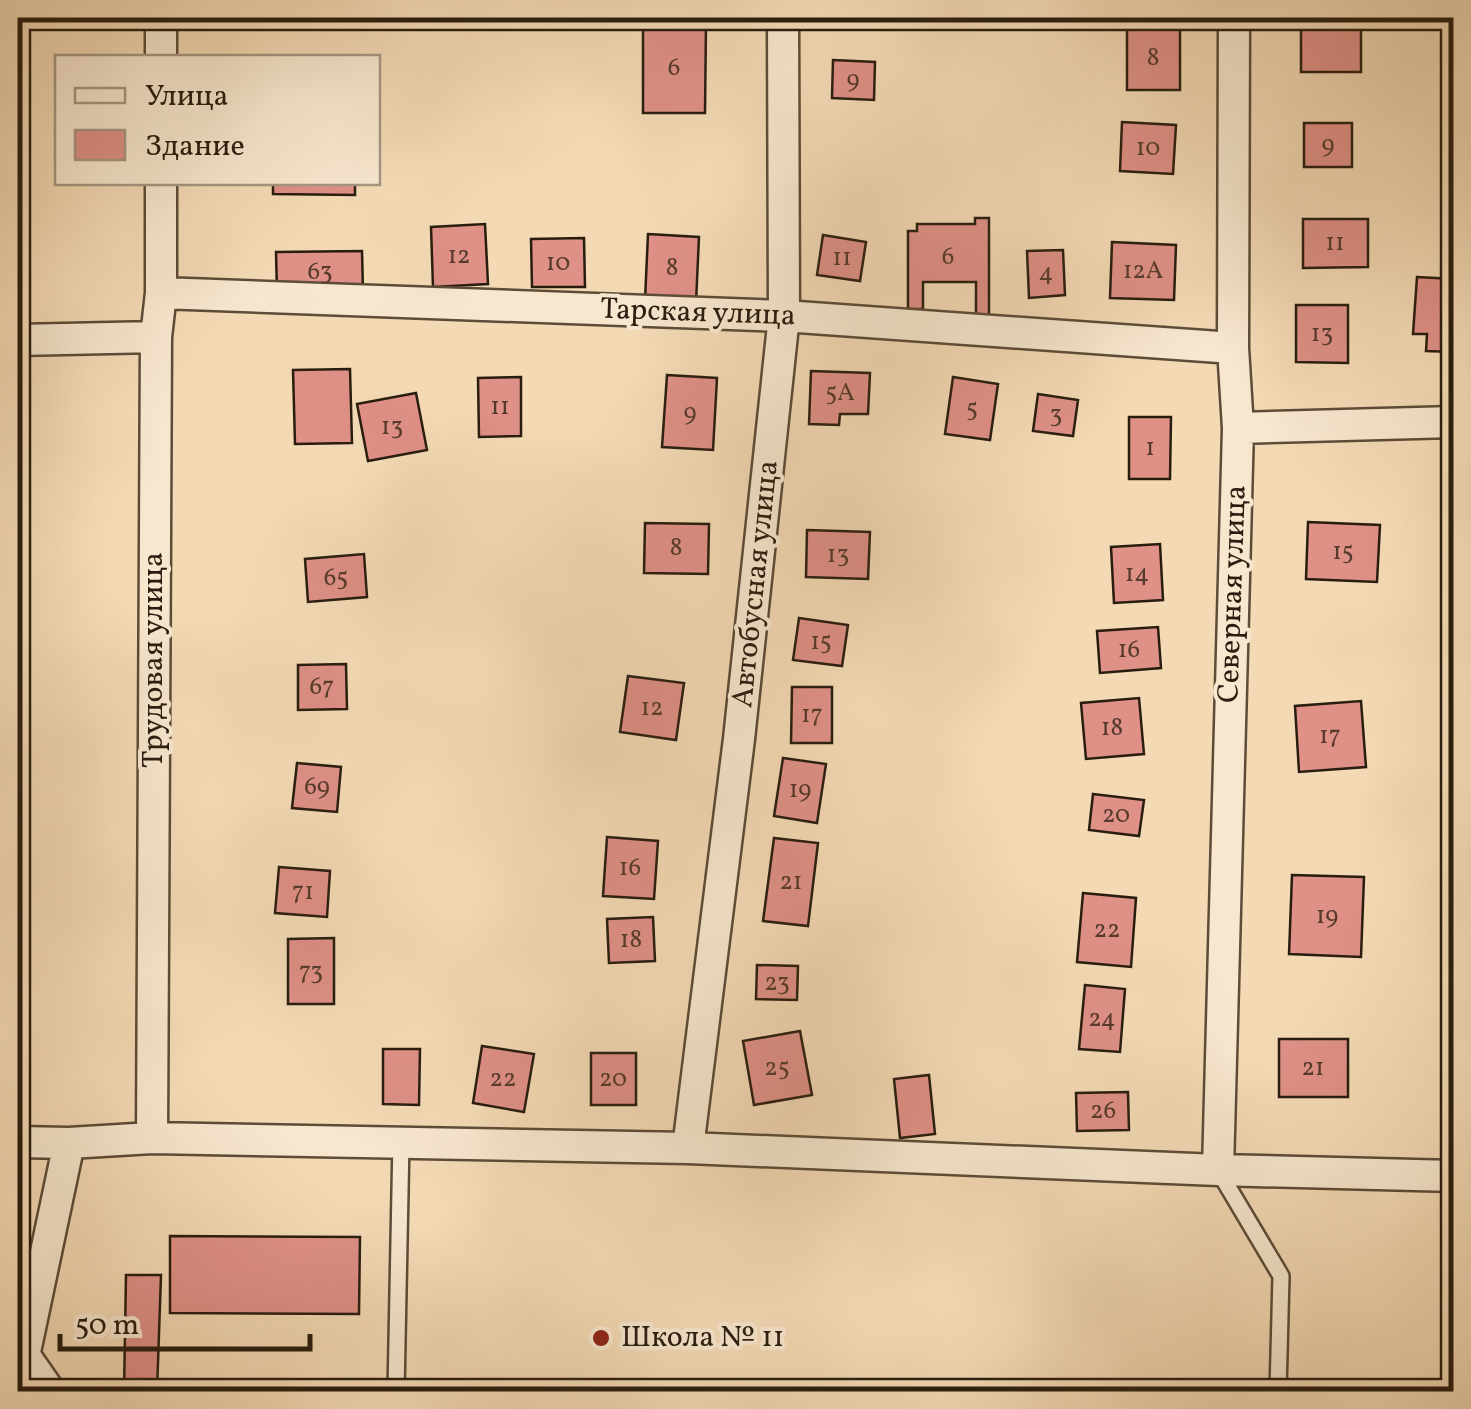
<svg xmlns="http://www.w3.org/2000/svg" width="1471" height="1409" viewBox="0 0 1471 1409" font-family="Vollkorn,serif">
  <rect width="100%" height="100%" fill="#f3dab5"/>
  <filter id="stains"><feTurbulence type="fractalNoise" baseFrequency=".002" numOctaves="4"/><feColorMatrix values="0 0 0 0 .2 0 0 0 0 .09 0 0 0 0 .02 0 0 0 .5 -.17"/></filter>
  <radialGradient id="worn" r=".72"><stop offset=".6" stop-color="#630" stop-opacity="0"/><stop offset="1" stop-color="#630" stop-opacity=".3"/></radialGradient>
  <path fill="#df9087" stroke="#291d0f" stroke-width="2.5" d="M820,18H884V23L820,22Z
    M643,23H706L705,113H643Z
    M1127,26H1180V90H1127Z
    M1301,26H1361V72H1301Z
    M833,60L875,62L874,100L832,98Z
    M1122,122L1176,125L1173,174L1120,171Z
    M1304,123H1352V167H1304Z
    M273,182H355V195L273,194Z
    M975,218H989V315H976V282H923V309H908V231H917V224H975Z
    M1303,219H1368V267L1303,268Z
    M485,224L488,284L433,287L431,227Z
    M648,234L699,237L696,303L645,300Z
    M823,235L866,242L860,281L817,275Z
    M584,238L585,287H532L531,239Z
    M1112,242L1176,245L1174,300L1110,298Z
    M1063,250L1065,295L1029,298L1027,251Z
    M362,251L363,291L277,293L276,252Z
    M1417,277L1454,279V352L1426,351L1427,334H1413Z
    M1296,305H1348V363L1296,362Z
    M350,369L352,443L295,444L293,370Z
    M811,371L870,373L868,414H840L839,425L809,424Z
    M667,375L717,378L713,450L662,447Z
    M521,377V436L479,437L478,378Z
    M953,377L998,384L990,440L945,434Z
    M416,393L427,450L368,461L357,404Z
    M1038,394L1078,400L1073,436L1033,431Z
    M18,412H22L26,471L18,472Z
    M1129,417H1171L1170,479H1129Z
    M1308,522L1380,525L1377,582L1306,579Z
    M645,523L709,524L708,574L644,573Z
    M807,530L870,532L868,579L806,577Z
    M1160,544L1163,600L1114,603L1111,547Z
    M364,554L367,597L308,602L305,559Z
    M799,618L848,625L842,666L793,660Z
    M1158,627L1161,668L1100,673L1097,631Z
    M346,664L347,709L298,710V665Z
    M628,676L684,683L676,740L620,732Z
    M792,687H832V743H791Z
    M1139,698L1144,754L1086,759L1081,703Z
    M1361,701L1366,767L1299,772L1295,706Z
    M783,758L826,764L817,823L774,816Z
    M297,763L341,767L337,812L292,808Z
    M1093,794L1144,800L1139,836L1089,830Z
    M24,831L28,885H18V832Z
    M607,837L658,841L654,899L603,896Z
    M774,838L818,843L808,926L763,921Z
    M279,867L330,871L327,917L275,913Z
    M1292,875L1364,877L1361,957L1289,954Z
    M1083,893L1136,898L1131,967L1077,962Z
    M653,917L655,961L609,963L607,919Z
    M334,938V1004H288V939Z
    M757,965L798,966L797,1000L756,999Z
    M1085,985L1125,989L1120,1052L1079,1049Z
    M800,1031L812,1095L754,1105L743,1041Z
    M1279,1039H1348V1097H1279Z
    M482,1046L534,1054L524,1112L473,1103Z
    M383,1049H420L419,1105L383,1104Z
    M591,1053H636V1105H591Z
    M22,1071L27,1126L18,1127V1072Z
    M929,1075L935,1134L900,1138L894,1079Z
    M1128,1092L1129,1130L1077,1131L1076,1093Z
    M170,1236L360,1237L359,1314L170,1313Z
    M126,1275H161L157,1392H124Z"/>
  <g fill="none" stroke-linecap="round" stroke-linejoin="round">
    <defs>
      <path id="lane" d="M1218,1170L1281,1276L1278,1392
        M396,1392L401,1141"/>
      <path id="street" d="M161,18V58
        M161,293L784,316L1233,348
        M18,340L156,337
        M1238,428L1454,422
        M152,1138L156,337L161,293V182
        M18,1142L69,1143L152,1138L688,1148L1218,1170L1454,1176
        M688,1148L739,739L784,316L783,18
        M1218,1170L1238,428L1233,348L1234,18
        M25,1356L50,1392
        M18,1385L69,1143"/>
    </defs>
    <use href="#lane" stroke="#5c4c38" stroke-width="20"/>
    <use href="#street" stroke="#5c4c38" stroke-width="35"/>
    <use href="#lane" stroke="#f7e7cf" stroke-width="15"/>
    <use href="#street" stroke="#f7e7cf" stroke-width="30"/>
  </g>
  <circle fill="#8f2418" stroke="#f7e7cf" stroke-width="4" cx="601" cy="1338" r="10"/>
  <g text-anchor="middle" dominant-baseline="central" stroke-width="8" stroke-linejoin="round" paint-order="stroke">
    <g font-size="25" fill="#563a2d">
      <text x="1153" y="58">8</text>
      <text x="674" y="68">6</text>
      <text x="853" y="80">9</text>
      <text x="1328" y="145">9</text>
      <text x="1148" y="148">10</text>
      <text x="1335" y="243">11</text>
      <text x="459" y="256">12</text>
      <text x="948" y="257">6</text>
      <text x="842" y="258">11</text>
      <text x="558" y="263">10</text>
      <text x="672" y="268">8</text>
      <text x="1143" y="271">12А</text>
      <text x="320" y="272">63</text>
      <text x="1046" y="273">4</text>
      <text x="1322" y="334">13</text>
      <text x="840" y="393">5А</text>
      <text x="500" y="407">11</text>
      <text x="972" y="409">5</text>
      <text x="690" y="413">9</text>
      <text x="1056" y="415">3</text>
      <text x="392" y="427">13</text>
      <text x="1150" y="448">1</text>
      <text x="676" y="548">8</text>
      <text x="1343" y="552">15</text>
      <text x="838" y="555">13</text>
      <text x="1137" y="574">14</text>
      <text x="336" y="578">65</text>
      <text x="821" y="642">15</text>
      <text x="1129" y="650">16</text>
      <text x="322" y="687">67</text>
      <text x="652" y="708">12</text>
      <text x="812" y="715">17</text>
      <text x="1112" y="728">18</text>
      <text x="1330" y="736">17</text>
      <text x="317" y="787">69</text>
      <text x="800" y="790">19</text>
      <text x="1116" y="815">20</text>
      <text x="630" y="868">16</text>
      <text x="791" y="882">21</text>
      <text x="303" y="892">71</text>
      <text x="1327" y="916">19</text>
      <text x="1107" y="930">22</text>
      <text x="631" y="940">18</text>
      <text x="311" y="972">73</text>
      <text x="777" y="983">23</text>
      <text x="1102" y="1019">24</text>
      <text x="777" y="1068">25</text>
      <text x="1313" y="1068">21</text>
      <text x="503" y="1079">22</text>
      <text x="613" y="1079">20</text>
      <text x="1103" y="1111">26</text>
    </g>
    <g font-size="30" fill="#291d0f" stroke="#f7e7cf">
      <text transform="translate(698 313) rotate(2)">Тарская улица</text>
      <text transform="translate(756 584) rotate(-84)">Автобусная улица</text>
      <text transform="translate(1233 594) rotate(-88)">Северная улица</text>
      <text transform="translate(154 660) rotate(-90)">Трудовая улица</text>
    </g>
    <g font-size="30" fill="#291d0f" stroke="#f7e7cf" text-anchor="start">
      <text x="621" y="1338">Школа № 11</text>
    </g>
  </g>
  <rect width="1471" height="1409" fill="none" stroke="#f3dab5" stroke-width="60"/>
  <rect x="20" y="20" width="1431" height="1369" fill="none" stroke="#291d0f" stroke-width="5"/>
  <rect x="30" y="30" width="1411" height="1349" fill="none" stroke="#291d0f" stroke-width="2.5"/>
  <rect x="55" y="55" width="325" height="130" fill="#f7e7cf" stroke="#a59682" stroke-width="2.5"/>
  <rect x="75" y="88" width="50" height="15" fill="#f7e7cf" stroke="#a59682" stroke-width="2.5"/>
  <text x="145" y="105" font-size="30" fill="#291d0f">Улица</text>
  <rect x="75" y="130" width="50" height="30" fill="#df9087" stroke="#a59682" stroke-width="2.5"/>
  <text x="145" y="155" font-size="30" fill="#291d0f">Здание</text>
  <path d="M60 1334v15h250v-15" fill="none" stroke="#291d0f" stroke-width="5"/>
  <text x="75" y="1334" font-size="30" fill="#291d0f" stroke="#f7e7cf" stroke-width="8" paint-order="stroke">50 m</text>
  <rect width="100%" height="100%" filter="url(#stains)"/>
  <rect width="100%" height="100%" fill="url(#worn)"/>
</svg>
